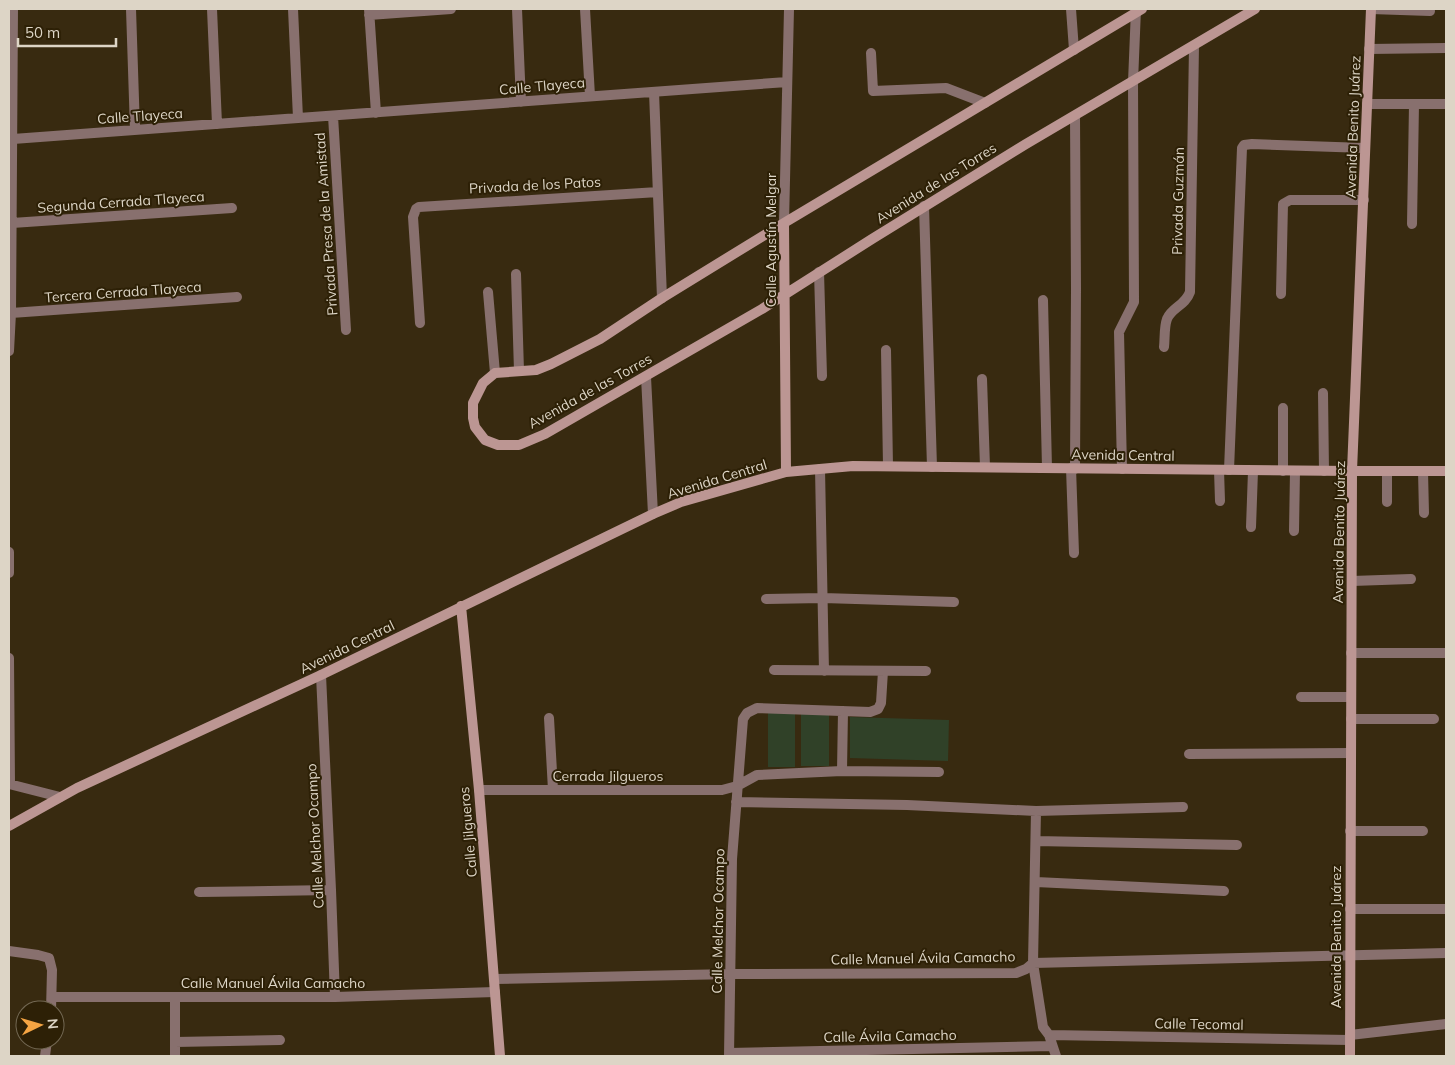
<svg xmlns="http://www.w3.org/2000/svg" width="1455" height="1065" viewBox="0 0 1455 1065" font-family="Mulish,sans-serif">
  <rect width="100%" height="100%" fill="#382a10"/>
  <path fill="#304128" d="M768,712H795V767H768Z
    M801,714H829V766H801Z
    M850,717L949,720L948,761L850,758Z"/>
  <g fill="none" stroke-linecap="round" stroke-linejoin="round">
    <path stroke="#88706e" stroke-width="10" d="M131,9L135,130
      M212,9L217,124
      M293,9L298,118
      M369,9L376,113
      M517,9L521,102
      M585,9L590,96
      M1071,9L1074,50
      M1371,9L1430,11
      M369,15L451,9
      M1369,49L1446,48
      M871,53L873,91L946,88L985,103
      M654,92L662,298
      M1367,104H1446
      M333,116L346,330
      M1075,116L1076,288L1075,469
      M13,139L787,82
      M924,206L932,467
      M12,223L232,208
      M784,223L789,9
      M1412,224L1414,104
      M819,272L822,376
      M516,274L519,371
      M488,292L495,373
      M1281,294L1283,204L1290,200H1364
      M1043,300L1047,468
      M11,313L237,297
      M420,323L413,217L416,209L419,207L658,192
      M1164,347C1165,338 1164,327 1167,319C1172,307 1185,306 1190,292L1194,46
      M886,350L888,466
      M9,351L11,313L13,9
      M646,377L653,514
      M982,379L985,467
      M1323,393L1324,471
      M1283,408V471
      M1071,468L1074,553
      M820,469L824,671
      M1122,469L1119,332L1134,302L1133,82L1136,9
      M1219,470L1220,501
      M1229,470L1242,148L1244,145L1252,144L1365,148
      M1387,471V502
      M1423,471L1424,513
      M1251,527L1253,471
      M1294,531L1295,471
      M9,552V573
      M1352,581L1411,579
      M766,599L823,598L954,602
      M1351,653H1446
      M9,658L10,784
      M774,670L926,671
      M321,675L331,890L335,997
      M1301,697H1351
      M549,718L553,790
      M1351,719H1434
      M1189,754L1351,753
      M842,771L843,711
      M9,784L60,797
      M479,790H722L737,786L757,775L842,771L939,772
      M736,802L907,805L1036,811L1183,807
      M1036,811L1033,963L1043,1027L1049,1035L1056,1056
      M1350,831H1423
      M1036,841L1237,845
      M1036,882L1224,891
      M199,892L331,890
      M1350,909H1446
      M9,951L38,955L49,958L52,970L51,1010
      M494,979L732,974L1016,973L1026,969L1033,963L1446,953
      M52,997H335L495,992
      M1049,1035L1350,1040
      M1350,1035L1446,1024
      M175,1042L280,1040
      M729,1053L1052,1046
      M45,1056L47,1040
      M175,1056V997
      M729,1056L732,859L743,719L747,713L757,708L870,712L878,709L881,703L883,671"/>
    <path stroke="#bc9693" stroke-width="10" d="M1142,9L784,223L662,298L600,339L551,364L536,370L495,373L483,383L473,403V418L475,427L485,440L498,445H519L545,434L762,309L872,239L1026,144L1255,9
      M784,223L786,472
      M461,606L479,790L500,1056
      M9,826L77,788L321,675L653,514L681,502L786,472L853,466L1352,471H1446
      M1350,1056L1352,471L1371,9"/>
  </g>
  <g text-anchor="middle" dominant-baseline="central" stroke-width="4" stroke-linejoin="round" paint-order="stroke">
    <g font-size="14" fill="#ddd5c6" stroke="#2d2006">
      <text transform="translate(542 86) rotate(-5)">Calle Tlayeca</text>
      <text transform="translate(140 116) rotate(-4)">Calle Tlayeca</text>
      <text transform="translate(1353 127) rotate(-88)">Avenida Benito Juárez</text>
      <text transform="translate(936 183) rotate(-32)">Avenida de las Torres</text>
      <text transform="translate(535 185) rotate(-3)">Privada de los Patos</text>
      <text transform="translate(1178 201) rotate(-89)">Privada Guzmán</text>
      <text transform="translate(121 202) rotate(-4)">Segunda Cerrada Tlayeca</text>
      <text transform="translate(326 224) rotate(-94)">Privada Presa de la Amistad</text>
      <text transform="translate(771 240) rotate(-90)">Calle Agustín Melgar</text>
      <text transform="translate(123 292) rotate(-4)">Tercera Cerrada Tlayeca</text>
      <text transform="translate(590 391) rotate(-29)">Avenida de las Torres</text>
      <text transform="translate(1123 455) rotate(1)">Avenida Central</text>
      <text transform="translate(717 479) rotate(-17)">Avenida Central</text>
      <text transform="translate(1339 532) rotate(-89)">Avenida Benito Juárez</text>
      <text transform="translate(347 647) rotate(-26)">Avenida Central</text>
      <text x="608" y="776">Cerrada Jilgueros</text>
      <text transform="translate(468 832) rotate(-95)">Calle Jilgueros</text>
      <text transform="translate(315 836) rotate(-93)">Calle Melchor Ocampo</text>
      <text transform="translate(718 921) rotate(-89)">Calle Melchor Ocampo</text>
      <text transform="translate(1336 937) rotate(-90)">Avenida Benito Juárez</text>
      <text transform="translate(923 958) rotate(-1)">Calle Manuel Ávila Camacho</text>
      <text x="273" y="983">Calle Manuel Ávila Camacho</text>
      <text transform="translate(1199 1024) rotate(1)">Calle Tecomal</text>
      <text transform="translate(890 1036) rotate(-1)">Calle Ávila Camacho</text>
    </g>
  </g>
  <rect width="1455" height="1065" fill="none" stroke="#ddd5c6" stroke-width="20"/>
  <g transform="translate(40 1025) rotate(85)"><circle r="24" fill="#2d2006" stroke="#736853"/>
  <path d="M0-4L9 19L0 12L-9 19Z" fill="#f4a443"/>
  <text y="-8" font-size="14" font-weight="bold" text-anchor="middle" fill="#ddd5c6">N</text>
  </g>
  <path d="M18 38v8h98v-8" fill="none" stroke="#ddd5c6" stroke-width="2.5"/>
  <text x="25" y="38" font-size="15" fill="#ddd5c6" stroke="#2d2006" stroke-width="4" paint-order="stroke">50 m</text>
</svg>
